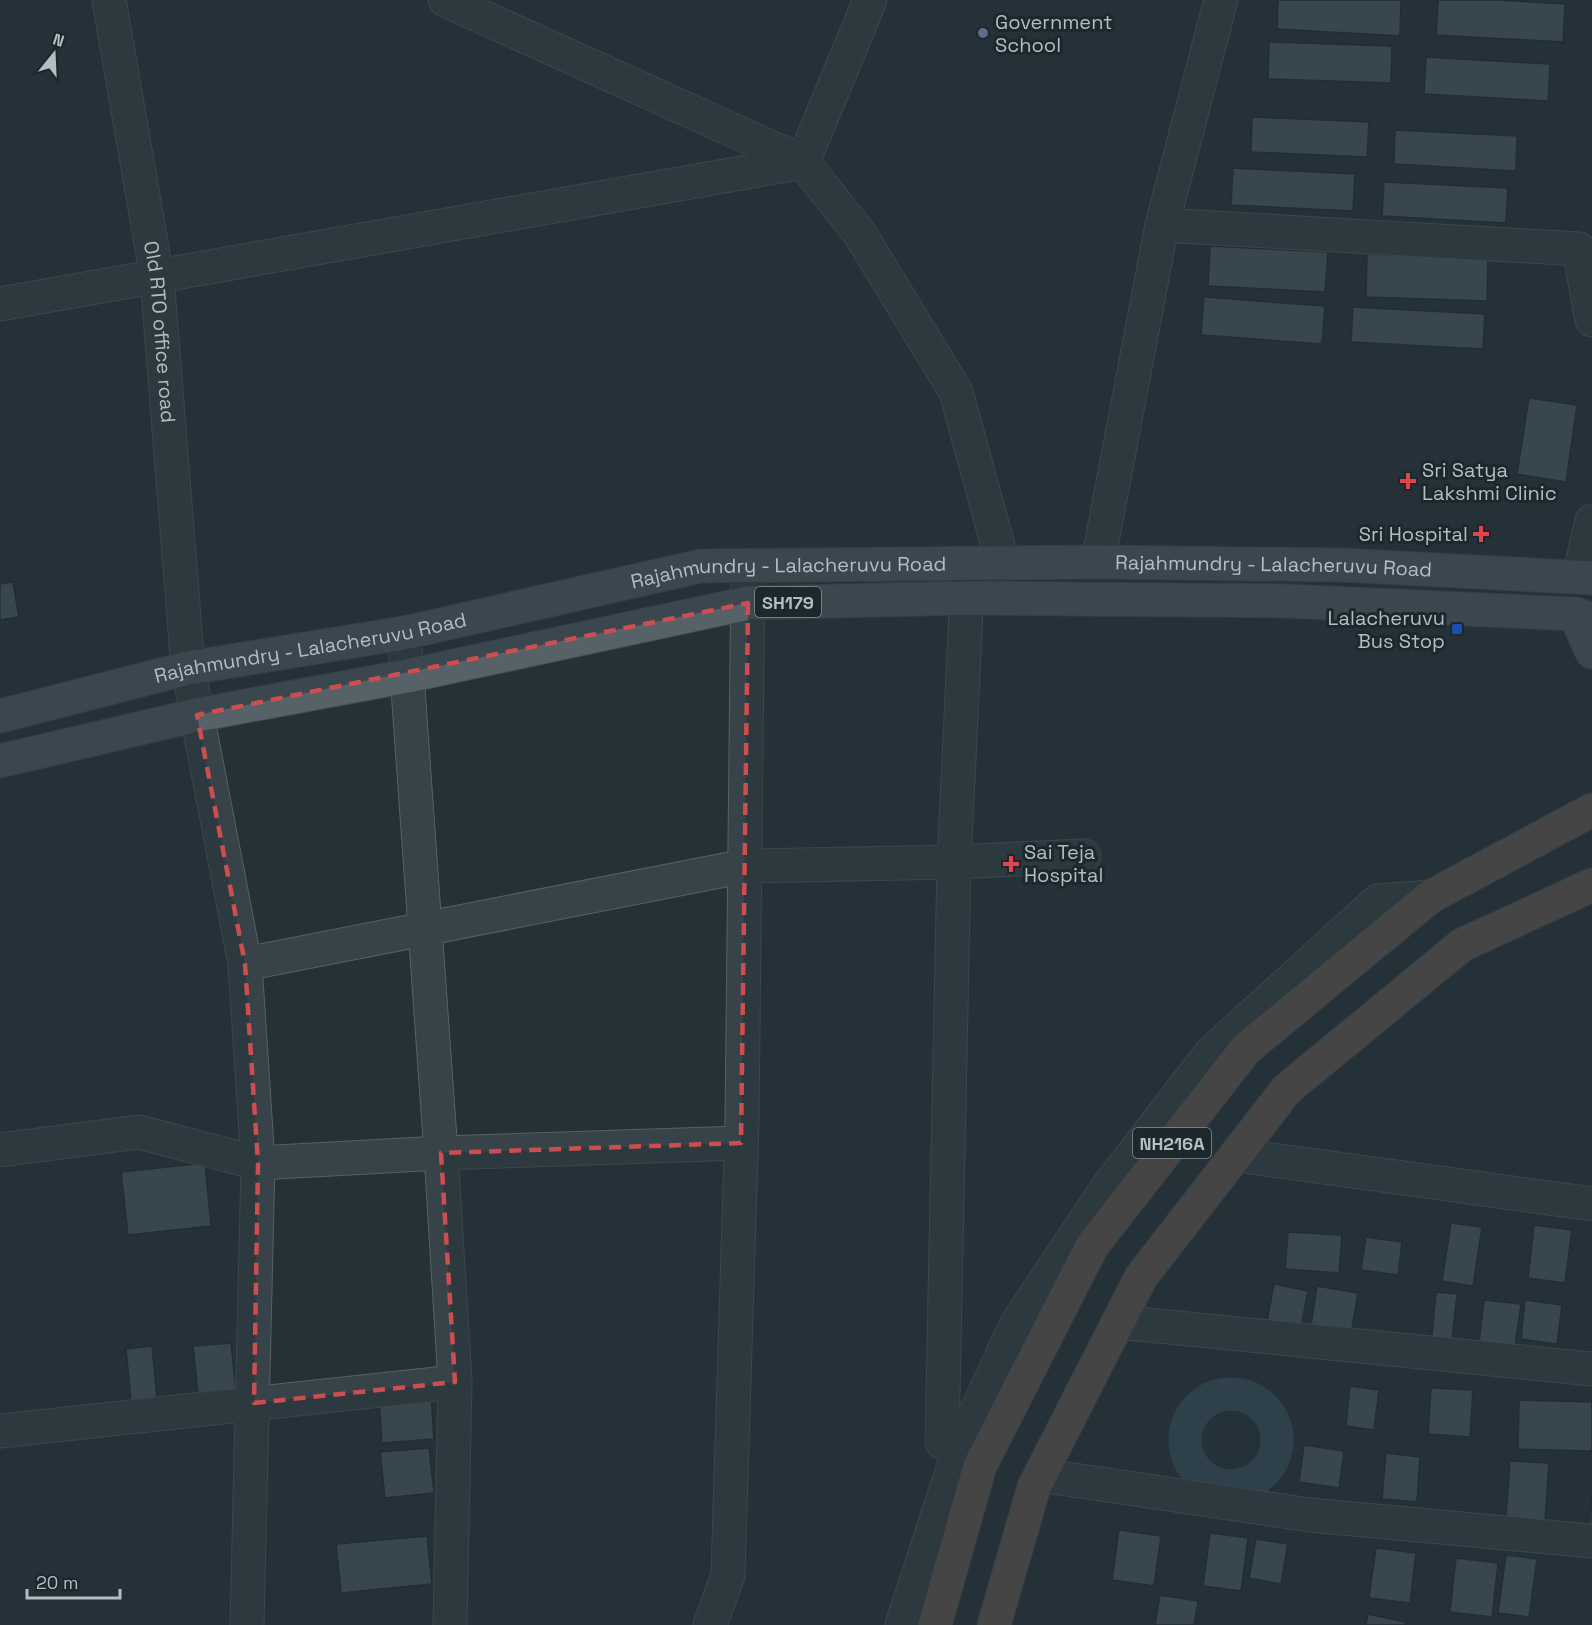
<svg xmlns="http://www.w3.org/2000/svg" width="1592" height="1625" viewBox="0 0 1592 1625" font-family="'Space Grotesk',sans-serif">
  <rect width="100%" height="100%" fill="#243238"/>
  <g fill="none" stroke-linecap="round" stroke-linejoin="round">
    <path stroke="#3a525d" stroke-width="33" d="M1185 1440a46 46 0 1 1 92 0a46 46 0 1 1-92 0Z"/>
  </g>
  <path fill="#505f66" stroke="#1f2a2f" stroke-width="1.5" d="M1278,0H1401L1400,36L1277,29Z
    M1438,0H1499L1565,4L1563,42L1436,35Z
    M1269,42L1392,46L1391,83L1268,79Z
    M1426,57L1550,64L1548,101L1424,94Z
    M1252,117L1369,122L1367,157L1251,152Z
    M1395,130L1517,136L1516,171L1394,164Z
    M1233,168L1355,174L1353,211L1231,205Z
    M1384,182L1508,188L1506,223L1382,216Z
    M1210,246L1328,252L1325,292L1208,286Z
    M1367,254L1488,259L1487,301L1366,297Z
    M1204,297L1325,306L1322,344L1201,335Z
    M1353,307L1485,314L1483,349L1351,342Z
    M1529,398L1577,405L1566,482L1517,474Z
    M13,582L19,617L0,620V584Z
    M205,1163L211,1226L128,1235L121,1172Z
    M1451,1223L1482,1227L1473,1286L1442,1281Z
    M1534,1225L1572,1230L1565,1283L1528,1278Z
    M1288,1232L1342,1235L1339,1273L1285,1269Z
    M1366,1237L1402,1242L1398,1275L1361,1270Z
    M1274,1284L1308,1291L1300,1333L1266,1327Z
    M1317,1286L1358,1293L1350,1340L1310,1332Z
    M1436,1292L1457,1294L1451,1348L1431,1346Z
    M1484,1300L1521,1304L1515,1347L1479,1343Z
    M1525,1300L1562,1305L1557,1344L1521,1339Z
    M231,1343L237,1400L199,1404L193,1346Z
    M152,1346L158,1408L132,1411L126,1349Z
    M1350,1386L1379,1390L1374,1430L1346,1426Z
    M1431,1388L1473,1390L1470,1437L1428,1434Z
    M431,1396L434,1439L382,1443L379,1400Z
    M1519,1400L1592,1402V1451L1518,1449Z
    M1304,1445L1344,1451L1339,1488L1299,1482Z
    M429,1448L434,1493L385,1498L380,1452Z
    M1386,1453L1420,1457L1417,1502L1382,1499Z
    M1510,1461L1549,1463L1545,1521L1506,1518Z
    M1592,1488V1527H1589Z
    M1119,1530L1161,1536L1154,1586L1112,1580Z
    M1210,1533L1248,1538L1241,1591L1203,1586Z
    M427,1536L432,1584L341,1593L336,1544Z
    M1256,1539L1288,1544L1281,1584L1249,1578Z
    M1376,1548L1416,1553L1410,1603L1369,1598Z
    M1506,1555L1537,1559L1529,1617L1498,1613Z
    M1456,1558L1498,1563L1492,1617L1450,1612Z
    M1160,1595L1198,1601L1194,1625H1155Z
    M1368,1614L1405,1622V1625H1366Z"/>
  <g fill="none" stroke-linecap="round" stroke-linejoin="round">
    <defs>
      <g id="minor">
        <path id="s1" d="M109,0L157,277L188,668L245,964L258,1163L441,1153L455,1382L450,1625"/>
        <path d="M445,0L803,162L860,234L956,392L1003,564"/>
        <path d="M1162,225L1579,249L1592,320"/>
        <path d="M0,304L803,162L870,0"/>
        <path d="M1098,562L1162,225L1221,0"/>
        <path d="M1579,577L1592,521"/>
        <path d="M404,633L441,1153L741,1143"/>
        <path d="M245,964L745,866L954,862L1084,856"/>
        <path d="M0,1150L139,1132L258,1163L247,1625"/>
        <path d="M1236,1155L1592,1204"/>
        <path d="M1118,1322L1592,1369"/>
        <path d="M0,1431L455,1382"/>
        <path d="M960,1447L942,1442L954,862L968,570"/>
        <path d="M1040,1475L1310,1515L1592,1541"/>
        <path d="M710,1625L728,1575L742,1121L748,566"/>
        <path d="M902,1625L960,1447L1016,1325L1107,1188L1211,1053L1378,901L1430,897"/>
      </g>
      <g id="major">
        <path d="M1575,614L1592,652"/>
        <path id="s2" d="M0,716L188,668L404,633L701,566L1098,562L1341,565L1592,578"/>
        <path d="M0,761L197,715L407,676L748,603L967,598L1286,601L1575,614L1592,619"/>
      </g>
      <path id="highway" d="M935,1625L980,1466L1092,1246L1246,1049L1430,897L1592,810
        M994,1625L1034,1487L1141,1277L1287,1089L1462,945L1592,885"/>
    </defs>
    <use href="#minor" stroke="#566166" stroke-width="35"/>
    <use href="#major" stroke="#444f54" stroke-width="35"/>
    <use href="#highway" stroke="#434e53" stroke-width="35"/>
    <use href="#minor" stroke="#374348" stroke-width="33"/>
    <use href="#major" stroke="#566268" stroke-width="33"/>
    <use href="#highway" stroke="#6e5e55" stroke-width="33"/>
  </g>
  <path d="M0 0H1592V1625H0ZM748,603L741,1143L441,1153L455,1382L254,1403L258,1163L245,964L197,715Z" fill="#243238" fill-opacity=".55" fill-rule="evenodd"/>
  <path fill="none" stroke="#cd4e4f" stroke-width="4.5" stroke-dasharray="12 8" stroke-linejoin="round" d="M748,603L741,1143L441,1153L455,1382L254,1403L258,1163L245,964L197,715Z"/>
  <circle fill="#5c6f8a" stroke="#1d282d" stroke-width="2" cx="983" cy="33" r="6"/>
  <g fill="#e0444e" stroke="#1d282d" stroke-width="2">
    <path d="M1405 472h6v6h6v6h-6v6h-6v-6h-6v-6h6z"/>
    <path d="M1478 525h6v6h6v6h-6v6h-6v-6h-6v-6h6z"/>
    <path d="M1008 855h6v6h6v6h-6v6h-6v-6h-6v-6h6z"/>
  </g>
  <rect fill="#1a4fb4" stroke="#1d282d" stroke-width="2" x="1451" y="623" width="12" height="12" rx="3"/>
  <g text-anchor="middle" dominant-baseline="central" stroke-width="6" stroke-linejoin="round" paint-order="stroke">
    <g fill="#1d282d" stroke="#869197" stroke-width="1.5">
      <rect x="755" y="587" width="66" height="30" rx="4.5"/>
      <rect x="1133" y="1128" width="78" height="30" rx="4.5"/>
    </g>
    <g font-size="18" font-weight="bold" fill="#b3bec4">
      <text x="788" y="602">SH179</text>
      <text x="1172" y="1143">NH216A</text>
    </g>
    <g font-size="20" fill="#b3bec4" stroke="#1d282d" text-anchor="start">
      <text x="995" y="22">Government<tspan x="995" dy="23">School</tspan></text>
      <text x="1422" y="470">Sri Satya<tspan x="1422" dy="23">Lakshmi Clinic</tspan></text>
      <text x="1468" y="534" text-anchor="end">Sri Hospital</text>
      <text x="1445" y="618" text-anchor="end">Lalacheruvu<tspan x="1445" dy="23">Bus Stop</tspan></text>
      <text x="1024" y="852">Sai Teja<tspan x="1024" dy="23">Hospital</tspan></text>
    </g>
    <g font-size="20" fill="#b3bec4" stroke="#1d282d">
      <text stroke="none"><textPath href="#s1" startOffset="336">Old RTO office road</textPath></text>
      <text stroke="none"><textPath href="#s2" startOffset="1290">Rajahmundry - Lalacheruvu Road</textPath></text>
      <text stroke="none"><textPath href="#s2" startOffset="804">Rajahmundry - Lalacheruvu Road</textPath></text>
      <text stroke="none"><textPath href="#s2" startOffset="318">Rajahmundry - Lalacheruvu Road</textPath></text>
    </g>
  </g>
  <g transform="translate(54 54) rotate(18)" stroke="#1d282d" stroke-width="4.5" paint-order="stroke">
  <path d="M0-4.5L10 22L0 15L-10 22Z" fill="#b3bec4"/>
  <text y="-9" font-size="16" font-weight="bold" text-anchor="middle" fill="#b3bec4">N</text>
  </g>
  <path d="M27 1589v9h93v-9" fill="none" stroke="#b3bec4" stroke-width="3"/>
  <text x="36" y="1589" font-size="18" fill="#b3bec4" stroke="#1d282d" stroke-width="4.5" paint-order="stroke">20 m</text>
</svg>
